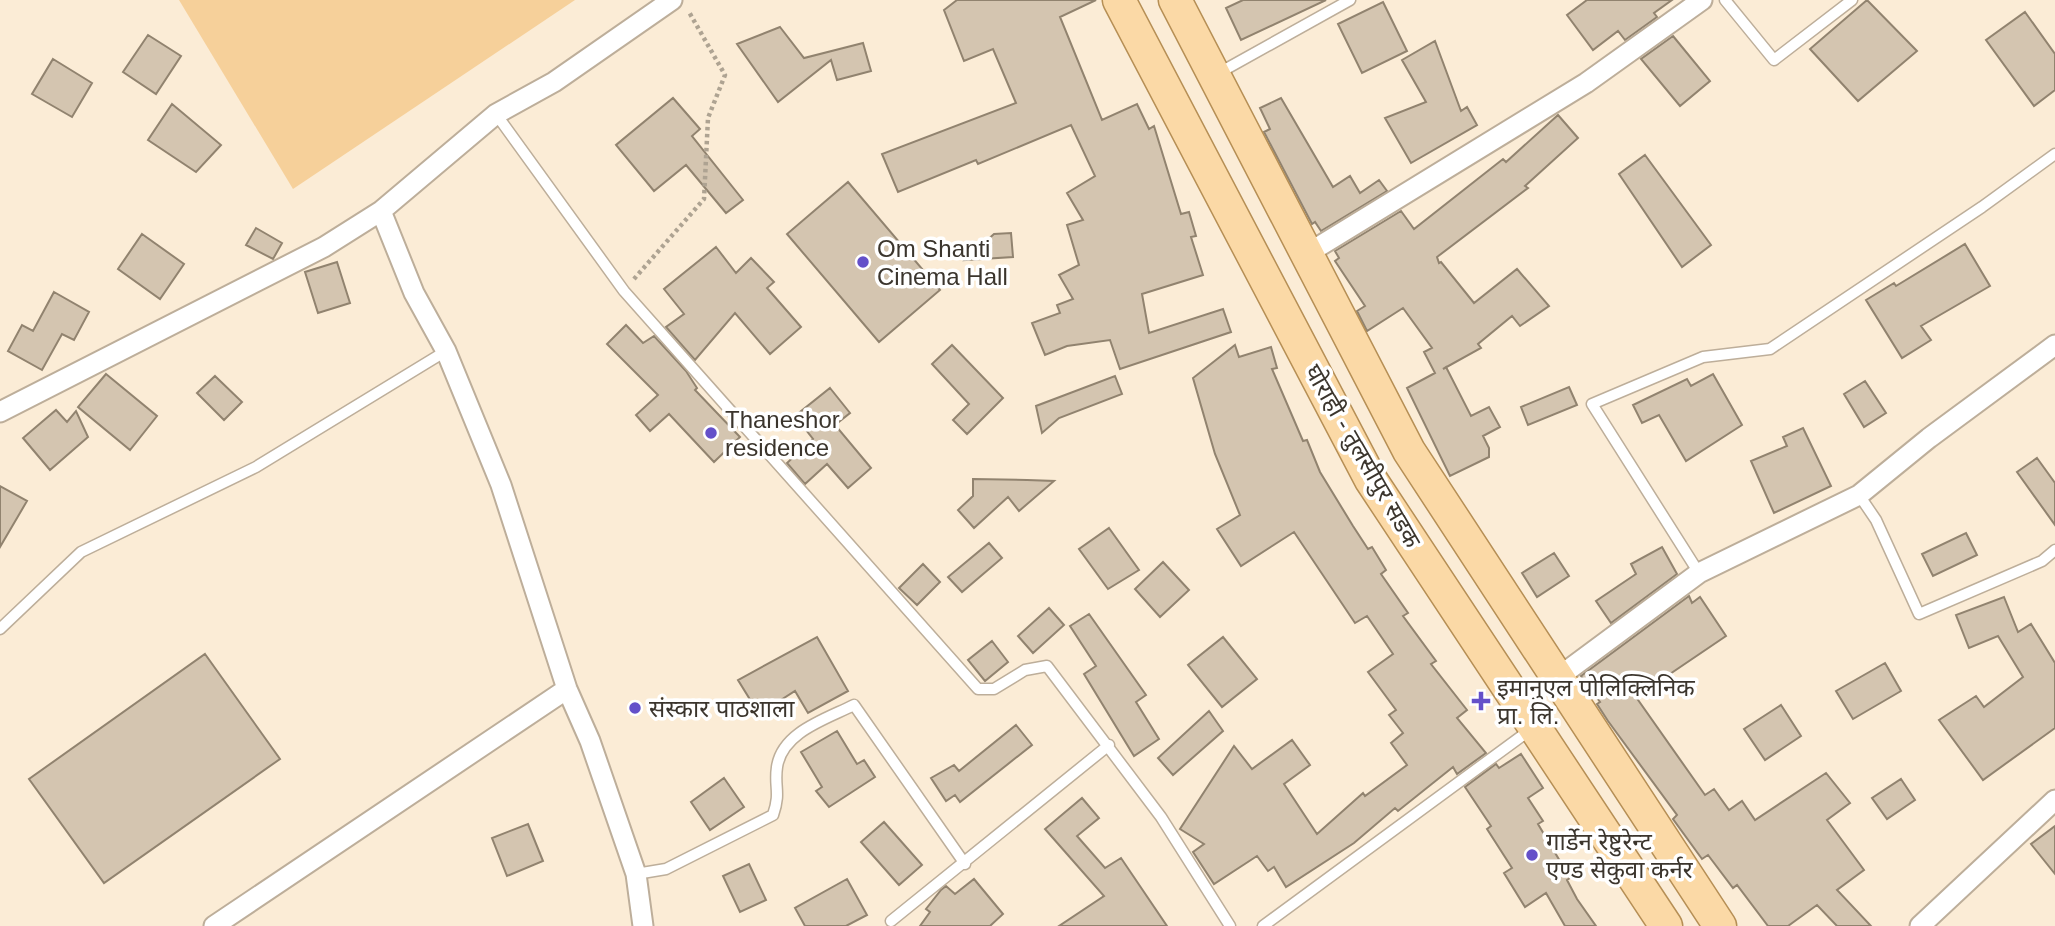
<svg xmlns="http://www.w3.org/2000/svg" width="2055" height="926" viewBox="0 0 2055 926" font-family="Helvetica,'Noto Sans Devanagari',sans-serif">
  <rect width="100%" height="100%" fill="#fbecd6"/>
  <path fill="#f6d09a" d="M179,0H575L293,189Z"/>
  <path fill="#d4c5b0" stroke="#91836f" stroke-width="2" d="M957,0H1096L1060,17L1102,120L1137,104L1149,129L1154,126L1181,214L1189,212L1196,236L1191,237L1203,275L1142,294L1149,333L1223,309L1231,332L1120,369L1110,340L1067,346L1045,355L1032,323L1060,313L1057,305L1073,299L1059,275L1079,265L1067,225L1083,220L1067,193L1095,176L1071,125L978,164L976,160L898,192L882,154L1016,103L993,49L964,61L944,10Z
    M1243,0H1326L1241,40L1226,8Z
    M1587,0H1672L1654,13L1657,17L1625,40L1618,31L1593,50L1567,15Z
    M1867,0L1917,51L1858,101L1810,49Z
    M1383,2L1407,51L1362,73L1338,24Z
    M2025,12L2055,54V90L2034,106L1986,40Z
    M780,27L804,58L863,43L871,71L837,80L831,60L778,102L737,44Z
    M148,35L181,56L156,94L123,72Z
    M1673,36L1710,81L1680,106L1641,59Z
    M1435,41L1461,111L1467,107L1477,125L1411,163L1385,118L1426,102L1402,60Z
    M53,59L92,83L72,117L32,94Z
    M673,98L700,129L692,136L743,200L726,213L686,165L654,191L616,145Z
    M1281,98L1333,187L1350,176L1360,193L1379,180L1387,191L1321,231L1315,222L1312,224L1264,132L1270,129L1260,108Z
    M172,104L221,145L196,172L148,140Z
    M1558,115L1578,138L1525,186L1528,188L1437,257L1439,263L1441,262L1474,303L1517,269L1549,306L1520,326L1512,316L1478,344L1481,348L1443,369L1446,367L1471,416L1489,407L1500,427L1483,436L1489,448V457L1450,476L1407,388L1435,373L1424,352L1432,348L1403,308L1367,331L1357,311L1365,306L1335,261L1339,258L1335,251L1401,211L1414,229L1503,159L1506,162Z
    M1645,155L1711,245L1682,267L1619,174Z
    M848,182L940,290L879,342L787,234Z
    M256,228L282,243L273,259L246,245Z
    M1011,233L1013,257L965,260L994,234Z
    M142,234L184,264L160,299L118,269Z
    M1965,244L1990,286L1921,326L1931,340L1902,358L1866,300L1894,283L1896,286Z
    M716,247L736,273L751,258L774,282L767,288L801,327L770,354L735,313L695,360L666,327L684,314L664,289Z
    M337,262L350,303L318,313L305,272Z
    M54,292L89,312L74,340L62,334L42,370L8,351L22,325L33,331Z
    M626,325L643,343L654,336L686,371L697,388L695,390L740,437L714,462L669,414L650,431L636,415L658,395L607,344Z
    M952,345L1003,398L967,434L953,420L969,404L932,364Z
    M1235,345L1239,357L1271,347L1277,368L1272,369L1303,441L1307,440L1320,472L1353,526L1368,549L1372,547L1386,570L1381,574L1408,613L1403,616L1436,661L1431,664L1467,710L1457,718L1486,753L1457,774L1453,767L1398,811L1395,808L1354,843L1286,887L1274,867L1268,871L1257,856L1214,884L1193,852L1204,844L1180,829L1234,746L1252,769L1292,740L1310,765L1284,784L1317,834L1363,793L1365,796L1407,765L1391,743L1403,733L1389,715L1396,710L1368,672L1393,654L1367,616L1355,623L1294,532L1241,566L1217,529L1240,515L1215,454L1193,378Z
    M106,374L157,416L130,450L78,407Z
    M1713,374L1742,425L1686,461L1659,415L1642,423L1633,405L1687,379L1691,386Z
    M215,376L242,402L224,420L197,393Z
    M1115,376L1122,394L1059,418L1042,433L1036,406Z
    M1865,381L1886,413L1864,427L1844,394Z
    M1569,387L1577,405L1528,425L1521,407Z
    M830,388L850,413L835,425L871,468L848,488L827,464L805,484L787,463L813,439L795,416Z
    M56,410L67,422L76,411L88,437L50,470L23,438Z
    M1803,428L1831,486L1774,513L1751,461L1787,446L1783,437Z
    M2037,458L2055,483V525L2017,472Z
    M973,479L1027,480L1054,481L1019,511L1008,497L974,528L958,510L973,496Z
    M0,486L27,501L0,547Z
    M1109,528L1139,570L1108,589L1079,549Z
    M1966,533L1977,555L1933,576L1922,554Z
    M989,543L1002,558L962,592L948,577Z
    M1662,547L1677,574L1611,623L1596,601L1636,574L1631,564Z
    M1554,553L1569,576L1537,597L1522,573Z
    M1163,562L1189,590L1160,617L1135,589Z
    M923,564L940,582L917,605L899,588Z
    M1689,596L1692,603L1700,597L1726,636L1636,697L1705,795L1714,789L1729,810L1742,801L1755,820L1826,773L1850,803L1827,820L1864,870L1837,890L1871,926H1837L1817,905L1788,926H1768L1737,885L1733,888L1708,855L1702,859L1673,819L1677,815L1608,721L1597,704L1600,702L1581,676Z
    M2004,597L2018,632L2031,624L2055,663V728L1983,780L1939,720L1976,696L1984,707L2023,677L1998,636L1969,648L1956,615Z
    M1049,608L1064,625L1033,653L1018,636Z
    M1089,614L1146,695L1136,702L1159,739L1134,756L1084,674L1096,666L1070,626Z
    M817,637L848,691L808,713L795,691L759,714L738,680Z
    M1223,637L1257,679L1222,707L1188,665Z
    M992,641L1008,662L985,681L968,660Z
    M205,654L280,759L104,883L29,779Z
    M1885,663L1901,691L1853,719L1836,691Z
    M1781,705L1801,736L1765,760L1744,729Z
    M1209,711L1223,731L1173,775L1158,758Z
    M1016,725L1032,745L960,802L955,795L946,801L931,778L954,765L959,771Z
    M837,731L857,764L864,760L875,777L829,807L816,791L822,787L801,752Z
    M1521,754L1543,788L1528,798L1543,821L1538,824L1570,878L1567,880L1577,899L1596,926H1565L1546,893L1525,907L1504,873L1512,868L1487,829L1491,826L1465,787L1496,764L1499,768Z
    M724,778L744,807L710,830L691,802Z
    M1901,779L1915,800L1887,819L1872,798Z
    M1082,798L1099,818L1077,836L1105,868L1121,858L1167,926H1059L1104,896L1045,829Z
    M884,822L922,865L899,885L861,842Z
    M528,824L543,861L507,876L492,838Z
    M2055,826V874L2031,844Z
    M749,864L766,900L740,912L723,876Z
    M847,879L867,915L846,926H805L795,908Z
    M974,879L1003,914L990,926H920L930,912L926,909L941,890L946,886L955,894Z"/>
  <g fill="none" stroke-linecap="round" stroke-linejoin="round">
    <defs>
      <path id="lane" d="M1725,0L1774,60L1852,0
        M1217,74L1350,0
        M496,114L624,291L978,689H994L1025,670L1047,666L1161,817L1230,926
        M1859,495L1876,520L1919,614L2042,561L2055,550
        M1699,573L1592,404L1703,357L1770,349L1982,207L2055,154
        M0,629L81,552L256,467L446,351
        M636,874L666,869L773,815C781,792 774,787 777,767C782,732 826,719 854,705L965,864
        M891,921L1109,745
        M1263,926L1530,730"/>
      <path id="street" d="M381,211L414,293L446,351L501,485L567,689L590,741L636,874L643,926
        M1305,255L1586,83L1702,0
        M0,412L324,247L381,211L496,114L554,82L672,0
        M1556,679L1699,573L1859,495L1929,438L2055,345
        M214,926L567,689
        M1920,926L2055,800"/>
      <path id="primary" d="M1119,0L1371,480L1666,926
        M1175,0L1409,451L1720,926"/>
    </defs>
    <use href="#lane" stroke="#bdae9a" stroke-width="13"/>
    <use href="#street" stroke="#bdae9a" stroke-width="23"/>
    <use href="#primary" stroke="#b68f55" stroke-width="35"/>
    <path stroke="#aea392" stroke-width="4.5" stroke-dasharray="3.5 3.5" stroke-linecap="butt" d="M634,279L704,199L708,118L725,75L689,12"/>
    <use href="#lane" stroke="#fff" stroke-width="10"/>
    <use href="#street" stroke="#fff" stroke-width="19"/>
    <use href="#primary" stroke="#fbd9a6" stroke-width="32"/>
  </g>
  <g fill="#6450c9" stroke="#fff" stroke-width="2.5">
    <circle cx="863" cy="262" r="7"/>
    <circle cx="711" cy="433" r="7"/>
    <path d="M1477.5 690.5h7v7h7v7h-7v7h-7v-7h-7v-7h7z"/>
    <circle cx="635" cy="708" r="7"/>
    <circle cx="1532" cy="855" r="7"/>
  </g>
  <g text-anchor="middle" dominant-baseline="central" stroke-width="7" stroke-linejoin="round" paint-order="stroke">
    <g font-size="24" fill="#3b352d" stroke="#fff" text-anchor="start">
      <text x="877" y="248">Om Shanti<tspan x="877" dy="28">Cinema Hall</tspan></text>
      <text x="725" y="419">Thaneshor<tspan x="725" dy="28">residence</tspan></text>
      <text x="1497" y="687">इमानुएल पोलिक्लिनिक<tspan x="1497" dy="28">प्रा. लि.</tspan></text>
      <text x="649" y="708">संस्कार पाठशाला</text>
      <text x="1546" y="841">गार्डेन रेष्टुरेन्ट<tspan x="1546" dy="28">एण्ड सेकुवा कर्नर</tspan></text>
    </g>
    <g font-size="24" fill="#3b352d" stroke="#fff">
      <text transform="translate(1363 456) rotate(60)">घोराही - तुलसीपुर सडक</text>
    </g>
  </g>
</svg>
